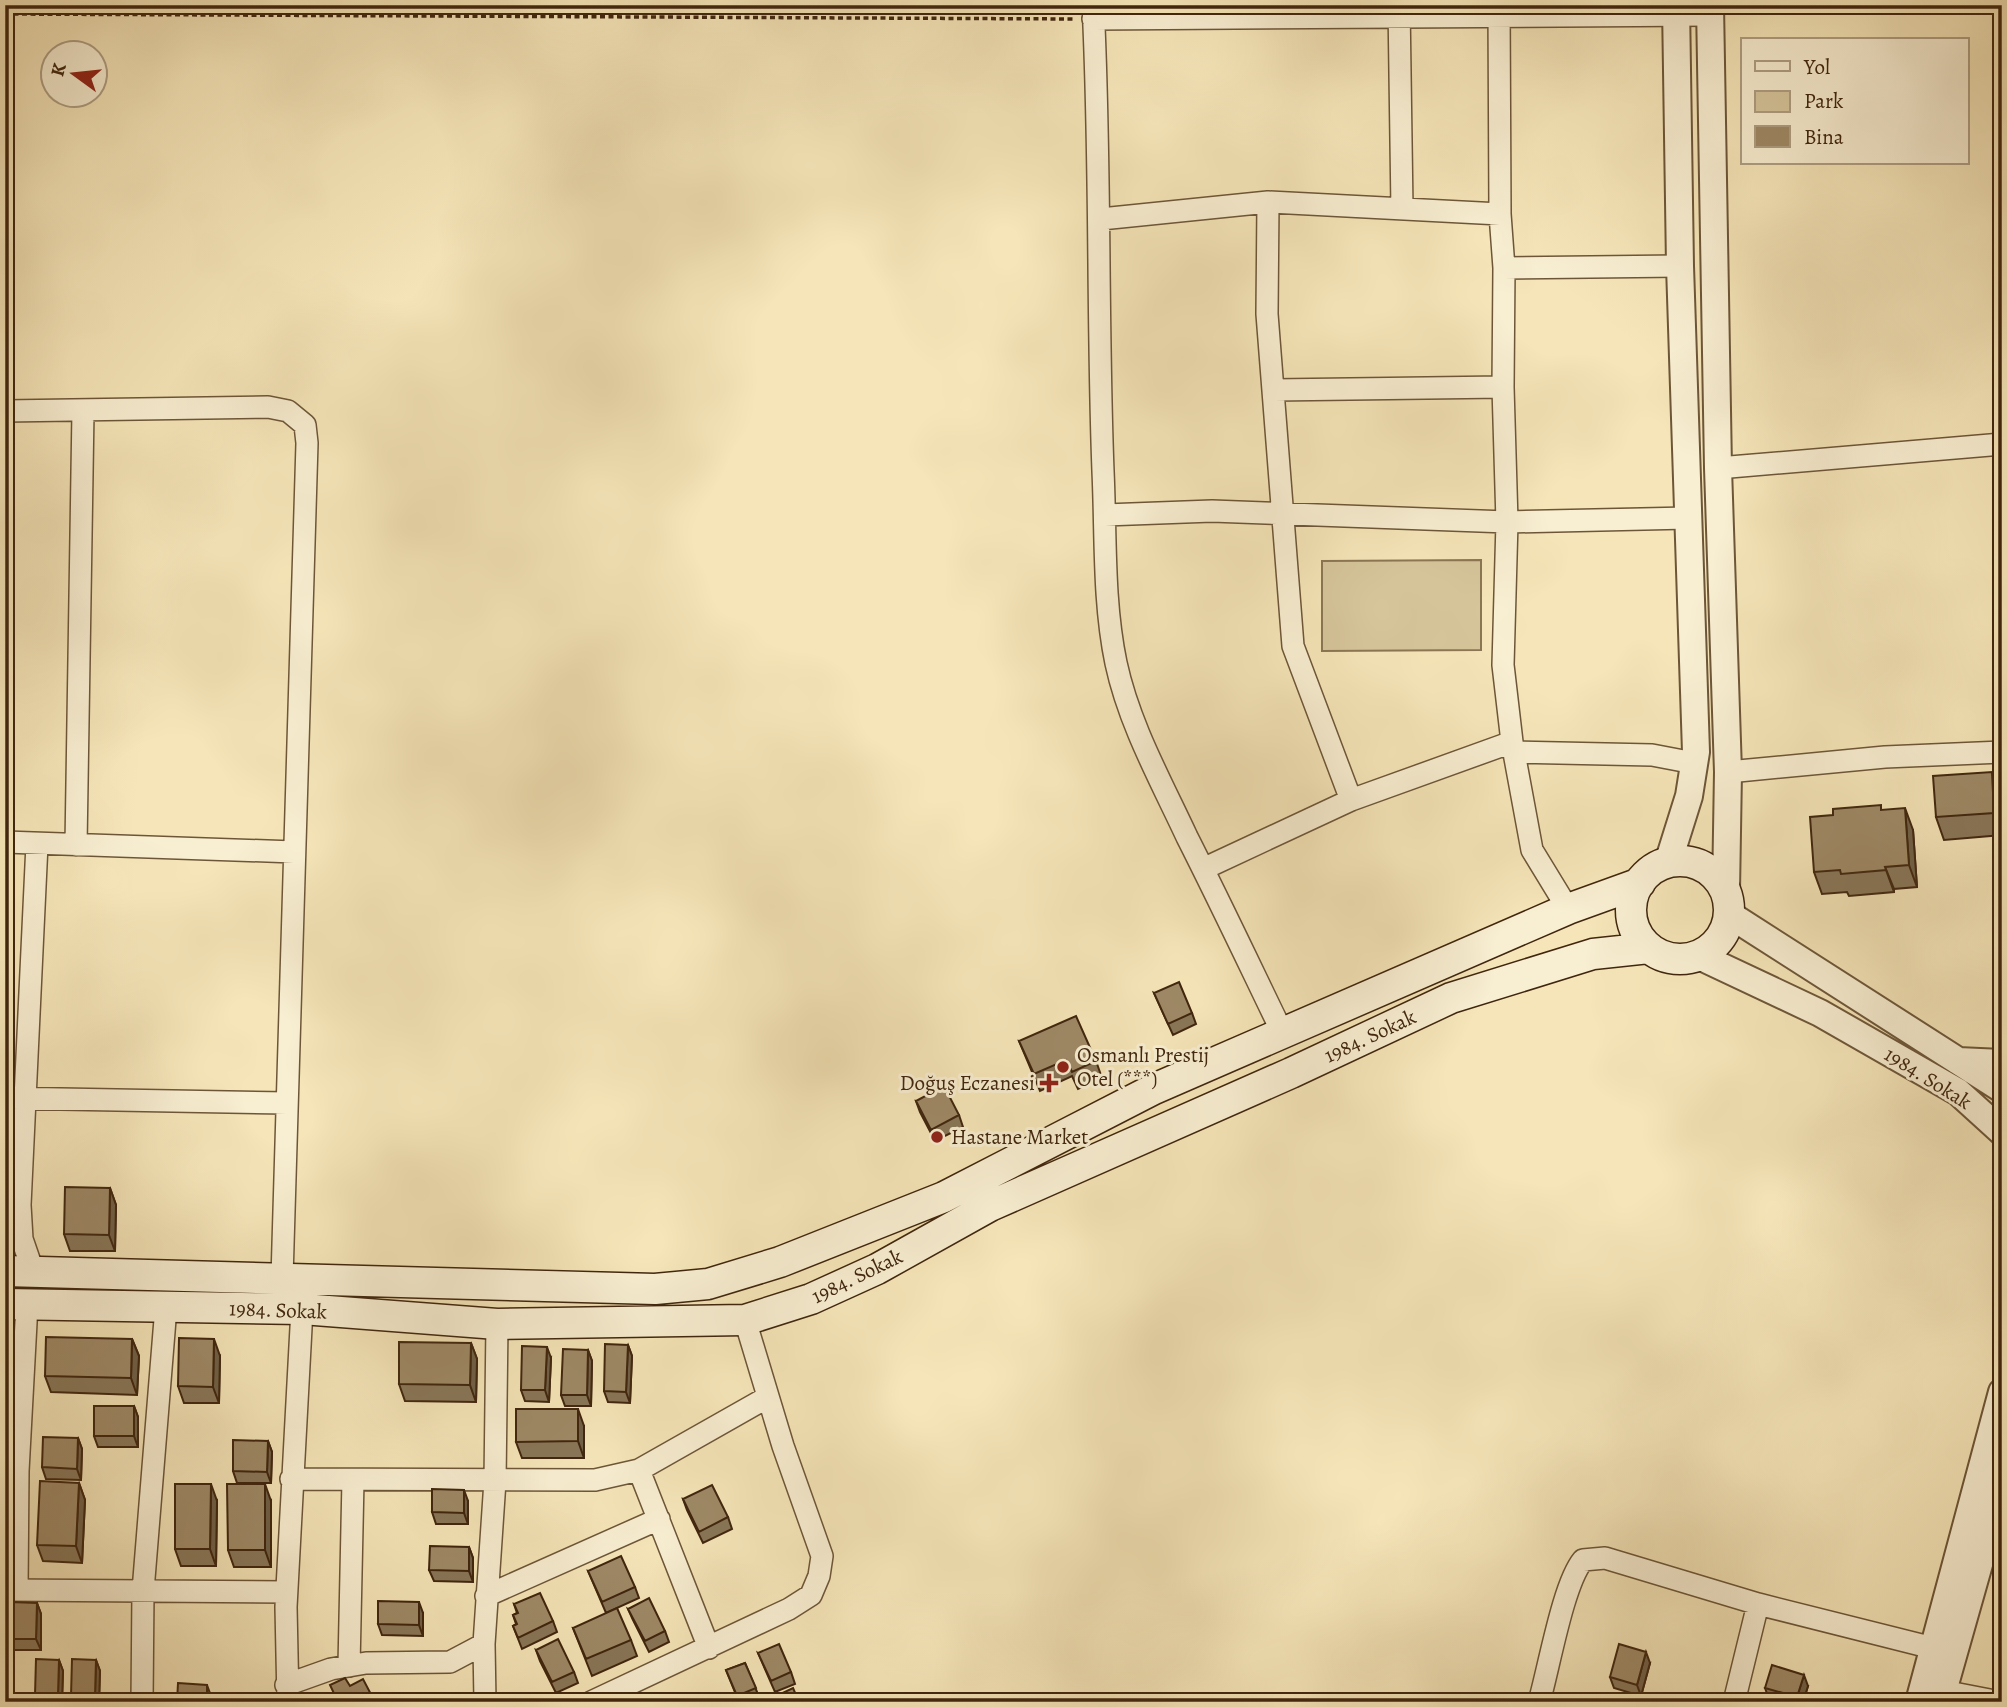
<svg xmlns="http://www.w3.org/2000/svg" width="2007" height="1707" viewBox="0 0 2007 1707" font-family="Alegreya,serif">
  <rect width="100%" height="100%" fill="#f5e5b8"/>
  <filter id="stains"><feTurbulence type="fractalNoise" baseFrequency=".00286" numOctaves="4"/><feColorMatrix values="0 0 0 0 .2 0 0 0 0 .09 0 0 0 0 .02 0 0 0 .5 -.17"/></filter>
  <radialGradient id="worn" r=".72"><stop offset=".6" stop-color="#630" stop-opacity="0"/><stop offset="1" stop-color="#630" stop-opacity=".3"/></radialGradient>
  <path fill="#d6c59b" stroke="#8b7654" stroke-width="2" d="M1481,560V650L1322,651V561Z"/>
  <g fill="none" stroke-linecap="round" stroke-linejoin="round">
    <defs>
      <path id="service" d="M1540,1698L1560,1702"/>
      <path id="minor" d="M1093,5C1101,161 1097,316 1103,471C1106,535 1103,601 1116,663C1129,724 1161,781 1187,837C1220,902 1251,968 1283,1034
        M1399,5L1402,209
        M1499,5L1500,214L1504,268L1503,387L1507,522L1503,665L1512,742L1532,850L1568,909
        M1093,19L1710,15
        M1268,202L1267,314L1293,646L1351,800
        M1101,219L1268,202L1500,214
        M1504,268L1680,266
        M1274,390L1503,387
        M5,411L268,407L288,411L305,425L307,443L282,1278
        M1718,468L2002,444
        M1105,515L1212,511L1507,522L1688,518
        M1513,752L1652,755L1694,763
        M1728,772L1885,757L2002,752
        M5,842L294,852
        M76,845L83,411
        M1203,869L1351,800L1512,742
        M5,1098L287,1103
        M33,1271L22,1239L20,1205L37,844
        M639,1470L709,1648
        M291,1479L595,1480L639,1470L768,1397
        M5,1590L286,1592
        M17,1590L18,1471L27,1304
        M486,1596L659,1519
        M349,1666L353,1480
        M286,1685L331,1669L366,1663L450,1662L484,1644
        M1943,1691L2000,1702
        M142,1702L143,1591L166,1307
        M288,1702L286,1607L302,1309
        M485,1702L484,1644L495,1481L497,1324
        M591,1702L789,1609L811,1595L819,1576L822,1556L783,1446L745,1320
        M1539,1702C1549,1668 1563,1584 1583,1560L1605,1558L1758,1604
        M1734,1702L1758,1604L1933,1648"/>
      <path id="tertiary" d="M1710,5L1718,468L1728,772L1726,891
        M1668,863L1689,796L1696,752L1680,266L1676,5
        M1730,915L2002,1089
        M1699,956L1820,1013L1958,1092L2002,1132
        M1958,1061L2002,1063
        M1919,1702L2002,1392
        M1940,1702L2002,1483"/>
      <path id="secondary" d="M1631 910a49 49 0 1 1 98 0a49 49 0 1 1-98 0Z
        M5,1271L655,1289L708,1284L780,1262L944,1197L1154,1089L1568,909L1640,883
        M5,1304L302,1309L497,1324L745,1320L811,1299L877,1269L990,1206L1291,1073L1451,998L1593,954L1649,948"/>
    </defs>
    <use href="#service" stroke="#6d5638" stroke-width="14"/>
    <use href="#minor" stroke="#6d5638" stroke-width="24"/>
    <use href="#tertiary" stroke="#6d5638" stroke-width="30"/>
    <use href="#secondary" stroke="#40260e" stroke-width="33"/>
    <path stroke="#40260e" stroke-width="3.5" stroke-dasharray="5 3.5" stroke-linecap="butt" d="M5,14L1074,19"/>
    <use href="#service" stroke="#f8eed1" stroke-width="10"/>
    <use href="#minor" stroke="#f8eed1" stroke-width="21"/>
    <use href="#tertiary" stroke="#f8eed1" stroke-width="26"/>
    <use href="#secondary" stroke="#f8eed1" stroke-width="30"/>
  </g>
  <path fill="#887658" stroke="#40260e" stroke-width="2" d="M2000,794L2002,835L1944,840L1936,817Z
    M1882,810L1913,830L1917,887L1894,889V892L1849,896L1847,892L1822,894L1814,872Z
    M1154,993L1192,1013L1196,1024L1173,1035Z
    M1019,1041L1096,1061L1102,1078L1078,1089L1072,1076L1040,1091Z
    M916,1101L959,1115L963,1127L935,1141L920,1112Z
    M110,1188L116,1205L115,1251H70L64,1234Z
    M132,1339L139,1356L137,1395L51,1392L45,1376Z
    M471,1343L477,1359L476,1402L405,1401L399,1384Z
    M628,1345L632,1356L630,1403L608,1402L604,1391Z
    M588,1350L592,1361L591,1406H565L561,1395Z
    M220,1356L219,1403H184L178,1386Z
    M551,1358L549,1402L525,1401L521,1390Z
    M134,1406L138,1417V1447H98L94,1436Z
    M584,1426V1458H522L516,1442Z
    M78,1438L82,1449L81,1480L46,1479L42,1467Z
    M268,1441L272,1452L271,1483H237L233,1471Z
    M79,1483L85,1500L82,1563L43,1561L37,1545Z
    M683,1499L728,1517L732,1529L703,1543L687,1510Z
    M217,1501L216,1566H181L175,1549Z
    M271,1501V1567H234L228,1550Z
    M468,1501V1524H436L432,1512Z
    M469,1547L473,1558V1582L434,1581L429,1570Z
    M588,1571L635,1587L639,1598L606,1613Z
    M37,1603L41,1614V1650H14L10,1639Z
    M514,1604L553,1621L557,1632L522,1649L513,1626L516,1624L513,1615L517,1613Z
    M628,1609L665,1631L669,1642L649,1652L633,1620Z
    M423,1613V1636L382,1635L378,1624Z
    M573,1628L631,1640L637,1656L592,1676Z
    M536,1650L574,1672L578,1683L556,1693L540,1661Z
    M758,1653L791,1672L795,1684L775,1692Z
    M59,1660L63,1671L62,1702H37L35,1695Z
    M96,1660L100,1671L99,1702H73L71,1696Z
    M745,1663L760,1699L754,1702H739L726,1670Z
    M1650,1663L1641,1696L1614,1688L1610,1677Z
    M1808,1686L1803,1702H1778L1769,1699L1765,1688Z"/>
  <path fill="#6f6047" stroke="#40260e" stroke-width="2" d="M1992,772L2000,794L2002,834L1994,813Z
    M1905,808L1913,830L1917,887L1909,865Z
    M1885,867L1894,889V892L1886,870Z
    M110,1188L116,1205L115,1251L109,1235Z
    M132,1339L139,1356L137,1395L131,1378Z
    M214,1339L220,1356L219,1403L213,1387Z
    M471,1343L477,1359L476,1402L470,1385Z
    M628,1345L632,1356L630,1403L626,1392Z
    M547,1347L551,1358L549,1402L545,1390Z
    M588,1350L592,1361L591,1406L587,1395Z
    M134,1406L138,1417V1447L134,1436Z
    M578,1409L584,1426V1458L578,1441Z
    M78,1438L82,1449L81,1480L77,1469Z
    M268,1441L272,1452L271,1483L267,1472Z
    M79,1483L85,1500L82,1563L76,1546Z
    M211,1484L217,1501L216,1566L210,1549Z
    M265,1484L271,1501V1567L265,1550Z
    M464,1490L468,1501V1524L464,1513Z
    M469,1547L473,1558V1582L469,1571Z
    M419,1602L423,1613V1636L419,1625Z
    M37,1603L41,1614V1650L36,1639Z
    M1646,1652L1650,1663L1641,1696L1637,1685Z
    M59,1660L63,1671L62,1702H60L58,1695Z
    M96,1660L100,1671L99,1702H97L95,1696Z
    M1804,1675L1808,1686L1803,1702H1799L1797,1697Z
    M207,1685L211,1696V1702H207Z"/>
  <path fill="#9e8966" stroke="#40260e" stroke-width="2" d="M1992,772L1994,813L1936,817L1933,776Z
    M1881,805V810L1905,808L1909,865L1885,867L1886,870L1841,874L1840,870L1814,872L1810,817L1833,815V809Z
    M1179,982L1192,1013L1168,1024L1154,993Z
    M1076,1016L1096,1061L1072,1072L1066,1060L1034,1074L1019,1041Z
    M944,1086L959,1115L931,1130L916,1101Z
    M65,1187L110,1188L109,1235L64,1234Z
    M46,1337L132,1339L131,1378L45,1376Z
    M179,1338L214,1339L213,1387L178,1386Z
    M399,1342L471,1343L470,1385L399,1384Z
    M605,1344L628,1345L626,1392L604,1391Z
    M522,1346L547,1347L545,1390H521Z
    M563,1349L588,1350L587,1395H561Z
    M94,1406H134V1436H94Z
    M516,1409H578V1441L516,1442Z
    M43,1437L78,1438L77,1469L42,1467Z
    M233,1440L268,1441L267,1472L233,1471Z
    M40,1481L79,1483L76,1546L37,1545Z
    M175,1484H211L210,1549H175Z
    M227,1484H265V1550H228Z
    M712,1485L728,1517L699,1532L683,1499Z
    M432,1489L464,1490V1513L432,1512Z
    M430,1546L469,1547V1571L429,1570Z
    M621,1556L635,1587L602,1602L588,1571Z
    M540,1593L553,1621L518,1638L513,1626L517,1624L513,1615L518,1613L514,1604Z
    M649,1598L665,1631L645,1641L628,1609Z
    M378,1601L419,1602V1625L378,1624Z
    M11,1602L37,1603L36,1639H10Z
    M617,1608L631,1640L586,1659L573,1628Z
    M558,1639L574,1672L552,1682L536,1650Z
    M779,1644L791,1672L771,1681L758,1653Z
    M1619,1644L1646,1652L1637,1685L1610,1677Z
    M36,1659L59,1660L58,1695H35Z
    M72,1659L96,1660L95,1696H71Z
    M745,1663L756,1688L737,1696L726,1670Z
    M1772,1665L1804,1675L1797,1697L1765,1688Z
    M345,1678L350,1686L363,1679L375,1702H338L330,1685Z
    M178,1683L207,1685V1702H177Z
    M793,1688L799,1702H777L774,1697Z"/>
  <g fill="#8f2418" stroke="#f8eed1" stroke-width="2.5">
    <circle cx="1063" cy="1067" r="7"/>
    <path d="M1045.5 1072.5h7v7h7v7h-7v7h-7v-7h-7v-7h7z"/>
    <circle cx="937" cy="1137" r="7"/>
  </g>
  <g text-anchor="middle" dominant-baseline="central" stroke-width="6" stroke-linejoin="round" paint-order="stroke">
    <g font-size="21" fill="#40260e" stroke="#f8eed1">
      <text transform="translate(1370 1036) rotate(-25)">1984. Sokak</text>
      <text transform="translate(1928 1078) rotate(32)">1984. Sokak</text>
      <text transform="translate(857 1276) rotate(-26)">1984. Sokak</text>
      <text transform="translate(278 1310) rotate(2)">1984. Sokak</text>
    </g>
    <g font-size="21" fill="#40260e" stroke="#f8eed1" text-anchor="start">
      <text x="1077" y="1055">Osmanlı Prestij<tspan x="1077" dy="24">Otel (***)</tspan></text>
      <text x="1035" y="1083" text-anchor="end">Doğuş Eczanesi</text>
      <text x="951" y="1137">Hastane Market</text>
    </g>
  </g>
  <rect width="2007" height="1707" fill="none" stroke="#f5e5b8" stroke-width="28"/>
  <rect x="7" y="7" width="1993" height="1693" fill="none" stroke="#40260e" stroke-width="3.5"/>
  <rect x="14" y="14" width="1979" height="1679" fill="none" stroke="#40260e" stroke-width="2"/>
  <rect x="1741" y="38" width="228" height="126" fill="#f8eed1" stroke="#ae9e83" stroke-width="2"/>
  <rect x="1755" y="61" width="35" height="10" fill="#f8eed1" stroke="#ae9e83" stroke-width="2"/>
  <text x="1804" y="74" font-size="21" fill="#40260e">Yol</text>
  <rect x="1755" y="91" width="35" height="21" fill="#d6c59b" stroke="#ae9e83" stroke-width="2"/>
  <text x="1804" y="108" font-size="21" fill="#40260e">Park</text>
  <rect x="1755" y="126" width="35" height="21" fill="#9e8966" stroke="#ae9e83" stroke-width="2"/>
  <text x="1804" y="144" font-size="21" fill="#40260e">Bina</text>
  <g transform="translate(74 74) rotate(285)"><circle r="33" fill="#f8eed1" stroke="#ae9e83" stroke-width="2"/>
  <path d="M0-5L12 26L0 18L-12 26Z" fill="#8f2418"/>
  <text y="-10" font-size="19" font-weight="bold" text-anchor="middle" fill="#40260e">K</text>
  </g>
  <rect width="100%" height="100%" filter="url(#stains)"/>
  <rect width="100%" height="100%" fill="url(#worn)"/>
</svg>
